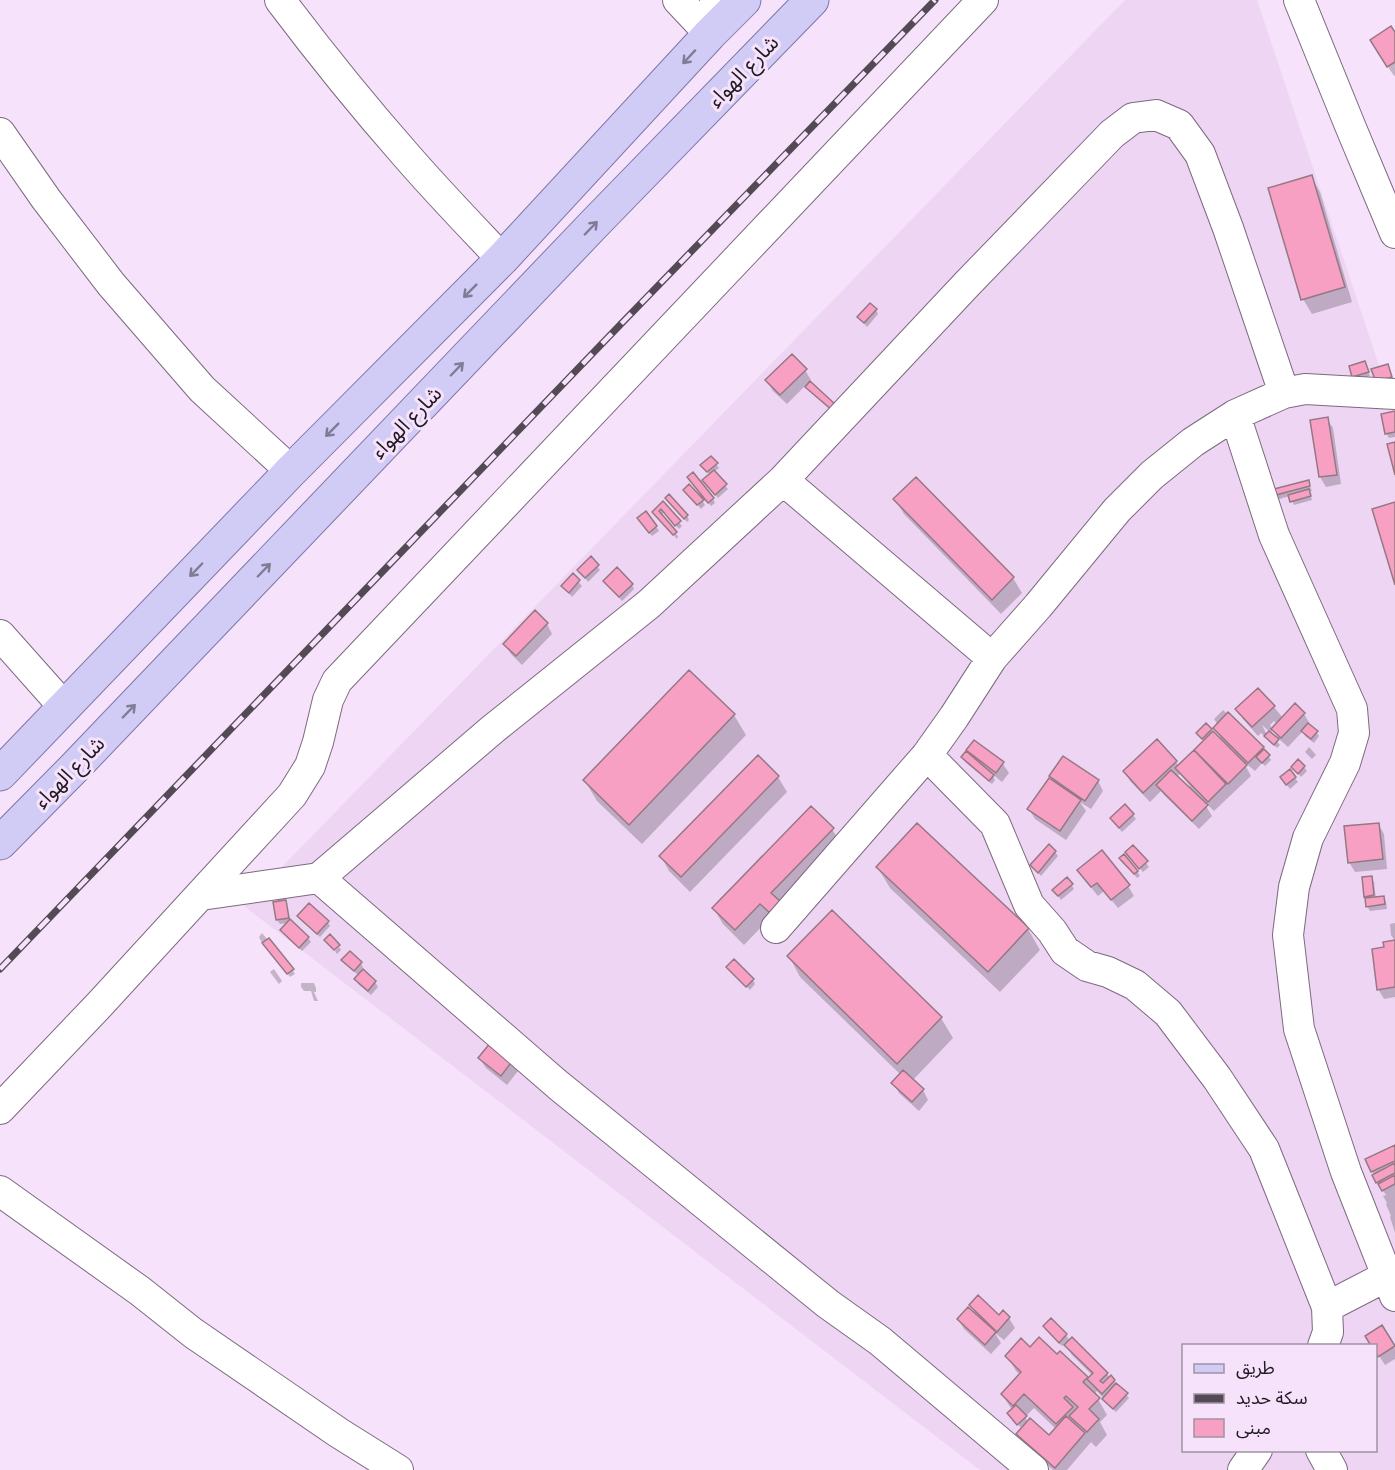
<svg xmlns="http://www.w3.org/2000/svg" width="1395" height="1470" viewBox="0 0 1395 1470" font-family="Figtree,'Noto Sans Arabic',sans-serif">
  <rect width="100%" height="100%" fill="#f6e2fa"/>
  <path fill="#eed5f3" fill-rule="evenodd" d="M1125,0H1257L1395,413V1470H980L244,906ZM1184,1346H1376V1450H1184Z"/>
  <path fill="#0003" fill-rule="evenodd" d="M1395,34V75L1394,76L1377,50Z
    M1311,177L1320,192L1352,302L1312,314L1303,299Z
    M876,310L878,314L867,327L859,317Z
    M1365,363L1370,376L1356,381L1354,376Z
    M805,370L811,380L809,382L835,406V414L809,391L806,385L787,404L773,391L767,381Z
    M1395,412V437L1389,438L1386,433Z
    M1327,419L1333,428L1341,484L1326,487L1320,477L1312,421Z
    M716,464L719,468L714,472L728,489L718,498L704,481L710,475L702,466Z
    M916,479L1013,578L1022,593L1001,614L904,514L895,499Z
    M691,482L713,499L715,503L711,506Z
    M1308,482L1312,491H1309L1312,500L1294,505L1290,496L1276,500L1273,496Z
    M685,490L702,500L705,505L701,509Z
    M667,499L687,516L689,520L687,522Z
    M663,504L682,526L679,529L664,512L661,516L676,533L678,537L677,539L654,512Z
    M641,523L656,526L659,531L652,536Z
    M597,566L600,570L588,582L579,570Z
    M573,576L582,586L572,597L563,586Z
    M632,585L634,589L622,601L608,586Z
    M547,624L552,634L522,665L511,654L505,644Z
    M1274,707L1283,718L1304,714L1310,724L1308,725L1316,732L1319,736L1314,743L1305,736L1303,731L1288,747L1279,739L1273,730L1270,733L1280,745L1277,748L1266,737L1261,733L1258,736L1243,719L1237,709ZM1274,721L1277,724L1273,730L1270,725ZM1262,725L1270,732L1267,735Z
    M1223,710L1263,748L1271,760L1265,766L1262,763L1255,771L1243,761L1251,776L1214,811L1205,802L1204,803L1212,816L1199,829L1164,795L1161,791L1150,802L1130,781L1125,771L1176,762L1179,766L1204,742L1198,733L1211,730L1213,733L1222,740L1215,728L1218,725L1214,719ZM1180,774L1190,786L1188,788L1176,777Z
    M734,715L746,735L642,844L597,801L585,781Z
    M1309,747L1316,755L1312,759L1305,752Z
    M968,751L1003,764L1009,773L1002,782L992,774L995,780L992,784L965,762L963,758H973Z
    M758,757L778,777L787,792L690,892L669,871L661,856Z
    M1293,767H1304L1307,771L1301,777Z
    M1051,776L1098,781L1103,791L1091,809L1080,802L1086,811L1066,840L1035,819L1029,809L1056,785Z
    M1295,778L1298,782L1290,789L1284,782Z
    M1133,815L1136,819L1122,832L1114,822Z
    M1378,824L1384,834L1387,869L1355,872L1349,862Z
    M918,825L1028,929L1040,950L1000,992L890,888L878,868Z
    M832,829L841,844L744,945L723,924L714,909Z
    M1133,847L1149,867L1143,872L1129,857Z
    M1055,852L1058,856L1041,876L1032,866Z
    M1124,862L1137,871L1140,876L1137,878Z
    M1079,870L1128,886L1134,896L1118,908L1104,891L1098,896L1085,880Z
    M1371,877L1374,882L1376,899L1384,898L1386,902L1387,909L1370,911L1367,906L1368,900L1366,896Z
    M1071,884L1074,889L1061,900L1054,890Z
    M284,890L290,921L308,938L311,942L302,951L285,935L282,931L289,923L280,924L277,920L275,903L278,902L276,899Z
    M832,912L941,1018L953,1038L912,1081L923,1090L928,1100L919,1111L899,1093L893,1083L901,1075L800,977L789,956Z
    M299,916L327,921L330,926L320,937L302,921Z
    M1395,923V941L1391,935L1390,924Z
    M262,933L292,969L295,974L290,977L261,941L259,937Z
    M1395,942V997L1384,999L1378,989L1386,948Z
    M339,947L341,950L337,954L335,951Z
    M343,960L361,963L363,968L361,970L375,982L378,987L371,995L358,984L356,979L359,976L346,964Z
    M274,969L282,981L279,984L270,972Z
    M731,971L753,980L755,984L750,990Z
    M301,983H314L316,988V992H314L318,1001H314L311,991H304L301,987Z
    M480,1059L512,1061L518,1071L507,1085L486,1068Z
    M1395,1146V1233L1390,1217L1391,1216L1386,1204L1387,1203L1383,1196L1386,1195L1377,1182L1367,1160Z
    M971,1305L1000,1317L1003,1313L1009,1318L1015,1328L1004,1340L995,1333L1001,1343L991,1354L964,1329L958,1319L977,1317Z
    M1051,1320L1066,1335L1070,1341L1107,1374L1110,1378H1111L1114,1381L1129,1398L1116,1412L1106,1403L1104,1399L1097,1391L1094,1395L1098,1399L1107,1415L1100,1422L1107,1435L1096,1447L1091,1442L1067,1470H1053L1023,1444L1018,1434L1022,1429L1011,1417L1012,1410L1002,1394L1020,1375L1016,1371L1007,1356L1030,1349L1057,1356L1088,1380L1093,1376L1072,1355L1065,1343L1062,1346L1047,1331L1044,1326ZM1034,1408L1056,1429L1050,1437L1028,1422L1025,1417Z
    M1381,1327L1395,1349V1359L1385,1365L1376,1351V1346Z"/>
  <path fill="#f7a0c4" stroke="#957883" stroke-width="1.5" d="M1391,26L1395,32V62L1387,67L1370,40Z
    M1312,175L1345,287L1301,300L1268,188Z
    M870,303L877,309L864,323L857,317Z
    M792,354L807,369L780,395L765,380Z
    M1365,361L1369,372L1352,377L1349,366Z
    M1388,364L1392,377L1376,382L1371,369Z
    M810,381L836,405L832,410L805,387Z
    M1395,411V432L1385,434L1381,414Z
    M1328,417L1337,475L1319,477L1310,420Z
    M1395,442V475L1387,444Z
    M711,456L718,463L707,472L700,465Z
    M714,470L727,484L715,495L702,480Z
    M693,472L714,498L708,503L687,477Z
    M916,477L1014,577L992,600L893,499Z
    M1309,480L1310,486L1272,496L1270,490Z
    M689,484L704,500L697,505L683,490Z
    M1309,489L1311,496L1290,502L1288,495Z
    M669,494L688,515L684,519L665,498Z
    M663,501L681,521L675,526L661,509L659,511L677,532L673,535L652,512Z
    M1395,502V585L1372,509Z
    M646,511L657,526L649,533L637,518Z
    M591,556L599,565L585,578L577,570Z
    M617,567L633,584L619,597L603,581Z
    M573,573L580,580L569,593L561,586Z
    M535,610L548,623L516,656L503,644Z
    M689,670L735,714L629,825L583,780Z
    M1258,688L1275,706L1252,727L1235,709Z
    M1295,703L1305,713L1281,738L1271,729Z
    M1228,712L1264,747L1248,763L1213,728Z
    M1206,723L1212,729L1202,739L1196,733Z
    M1308,723L1318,731L1311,739L1301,731Z
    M1213,731L1247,765L1228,784L1194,750Z
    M1269,731L1279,739L1274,745L1264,736Z
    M1157,739L1177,761L1143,793L1123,771Z
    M974,740L1004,762L996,773L966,750Z
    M1264,749L1270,755L1262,763L1256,757Z
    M1194,750L1226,784L1208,802L1175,768Z
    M966,751L994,775L989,781L961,757Z
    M758,755L779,776L681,877L659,856Z
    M1063,756L1099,780L1085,801L1049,776Z
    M1298,759L1305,766L1298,774L1291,767Z
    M1290,769L1296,777L1286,785L1280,777Z
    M1171,770L1208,805L1192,821L1156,785Z
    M1049,778L1081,800L1060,831L1027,809Z
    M1125,804L1134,814L1119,828L1110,818Z
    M811,806L834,828L771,893L781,902L770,913L760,904L735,930L712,908Z
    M917,823L1029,928L988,972L876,867Z
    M1379,823L1383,859L1348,863L1344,826Z
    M1049,844L1056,851L1038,873L1030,865Z
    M1133,845L1148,861L1139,869L1125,852Z
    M1102,850L1130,885L1111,900L1097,883L1091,887L1077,870Z
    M1124,854L1138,871L1134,874L1119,858Z
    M1372,876L1374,895L1364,897L1362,877Z
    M1067,877L1073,884L1058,896L1052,890Z
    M1384,896L1385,904L1366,907L1365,898Z
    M286,900L289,918L276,920L273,902Z
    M309,903L329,921L317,934L297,916Z
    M832,910L942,1017L897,1064L787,956Z
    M290,919L309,937L299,948L280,930Z
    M330,934L340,945L334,950L324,940Z
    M269,938L294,969L287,974L262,943Z
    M1395,940V987L1377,990L1372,949L1384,947L1383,942Z
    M350,951L362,962L354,971L341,960Z
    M734,959L754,979L746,987L726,967Z
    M363,969L376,981L368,991L354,979Z
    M491,1042L513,1060L501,1076L478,1058Z
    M903,1070L924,1089L912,1102L891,1083Z
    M1395,1145V1161L1371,1172L1365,1159Z
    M1395,1163V1173L1376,1183L1372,1175Z
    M1395,1175V1184L1382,1191L1378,1184Z
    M978,1295L999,1315L1003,1310L1010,1317L997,1332L969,1305Z
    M968,1307L996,1332L985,1345L957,1319Z
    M1051,1318L1067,1334L1059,1343L1043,1326Z
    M1382,1325L1395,1346L1378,1357L1376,1352V1346H1371L1365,1336Z
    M1039,1337L1057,1354L1060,1351L1088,1377L1083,1382L1100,1398L1089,1409L1099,1419L1087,1432L1069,1416L1078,1407L1066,1396L1064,1398L1073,1407L1056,1424L1024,1394L1013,1406L1001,1394L1021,1372L1005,1356L1021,1338L1030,1347Z
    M1072,1337L1108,1373L1100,1381L1103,1383L1111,1375L1115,1380L1102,1394L1087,1379L1093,1373L1064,1345Z
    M1116,1383L1128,1393L1113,1409L1102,1399Z
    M1016,1405L1027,1416L1017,1425L1007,1413Z
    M1066,1416L1085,1433L1055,1468L1016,1434L1030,1418L1049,1435Z"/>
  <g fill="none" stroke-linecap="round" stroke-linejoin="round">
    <defs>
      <path id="minor" d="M280,0C320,53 361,104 405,154C436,190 469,224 502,259
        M678,0L710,34
        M715,0L729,15
        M1299,0L1351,128L1395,233
        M0,133L46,199L111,284L202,389L291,471
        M1235,415L1274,535L1352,709L1354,733L1345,763L1308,838L1294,887L1288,935L1299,1029L1346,1172L1395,1296
        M783,480L992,658L1038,606L1117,510L1152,475L1193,442L1235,415L1284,393L1305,389L1395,394
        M0,635L65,708
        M927,755L995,824L1029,905L1052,931L1065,951L1087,966L1108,972L1135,985L1168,1013L1217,1078L1264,1149L1284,1199L1327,1307L1328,1332L1323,1346
        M319,878L558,1085L828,1304L880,1341L1033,1470
        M201,895L319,878L493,729L649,604L783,480L967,284L1112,134L1133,118L1156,115L1179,125L1200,154L1228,228L1284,393
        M776,928L927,755L954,717L992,658
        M0,1109L100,1004L292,795L310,766L318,742L328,700L337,681L983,0
        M0,1191L140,1291L193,1333L339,1433L398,1470
        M1327,1307L1387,1276
        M1321,1450L1332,1470
        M1243,1470L1257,1450"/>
      <path id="major" d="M0,774L291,471L502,259L710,34L744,0
        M0,843L73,769L597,221L812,0"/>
    </defs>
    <use href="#minor" stroke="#7c6a7f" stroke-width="32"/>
    <use href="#major" stroke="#7e77a6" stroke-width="35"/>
    <use href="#minor" stroke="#fff" stroke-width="30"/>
    <use href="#major" stroke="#d0ccf5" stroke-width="33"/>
    <defs>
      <path id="rail" d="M0,969L619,326L935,0"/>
    </defs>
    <use href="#rail" stroke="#544a56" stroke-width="7"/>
    <use href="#rail" stroke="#f6e2fa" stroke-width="4.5" stroke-dasharray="14" stroke-linecap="butt"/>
  </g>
  <defs><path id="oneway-shaft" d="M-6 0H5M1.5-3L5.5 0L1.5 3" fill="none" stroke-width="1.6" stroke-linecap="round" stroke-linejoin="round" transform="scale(1.5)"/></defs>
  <g stroke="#817b96">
    <use href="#oneway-shaft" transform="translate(689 57) rotate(133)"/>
    <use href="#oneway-shaft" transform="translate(591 228) rotate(-46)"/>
    <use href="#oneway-shaft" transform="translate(470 291) rotate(135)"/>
    <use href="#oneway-shaft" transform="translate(457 369) rotate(-46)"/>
    <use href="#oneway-shaft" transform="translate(332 430) rotate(135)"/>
    <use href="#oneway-shaft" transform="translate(196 570) rotate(134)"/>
    <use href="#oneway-shaft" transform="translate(264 570) rotate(-46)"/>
    <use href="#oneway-shaft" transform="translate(129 711) rotate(-46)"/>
  </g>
  <g text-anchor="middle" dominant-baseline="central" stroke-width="6" stroke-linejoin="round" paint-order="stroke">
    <g font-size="21" fill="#201921" stroke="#f6e2fa">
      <text transform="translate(743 71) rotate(-46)">شارع الهواء</text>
      <text transform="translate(406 422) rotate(-46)">شارع الهواء</text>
      <text transform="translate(69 772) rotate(-46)">شارع الهواء</text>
    </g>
  </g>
  <rect x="1182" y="1344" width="195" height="108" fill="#f6e2fa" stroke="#a092a3" stroke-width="1.5"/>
  <rect x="1194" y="1364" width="30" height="9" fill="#d0ccf5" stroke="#a092a3" stroke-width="1.5"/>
  <text x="1236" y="1374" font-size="18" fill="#201921">طريق</text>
  <rect x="1194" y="1394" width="30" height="9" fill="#544a56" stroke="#a092a3" stroke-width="1.5"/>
  <text x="1236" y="1404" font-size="18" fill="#201921">سكة حديد</text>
  <rect x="1194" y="1419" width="30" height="18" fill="#f7a0c4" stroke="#a092a3" stroke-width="1.5"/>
  <text x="1236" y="1434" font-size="18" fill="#201921">مبنى</text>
</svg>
